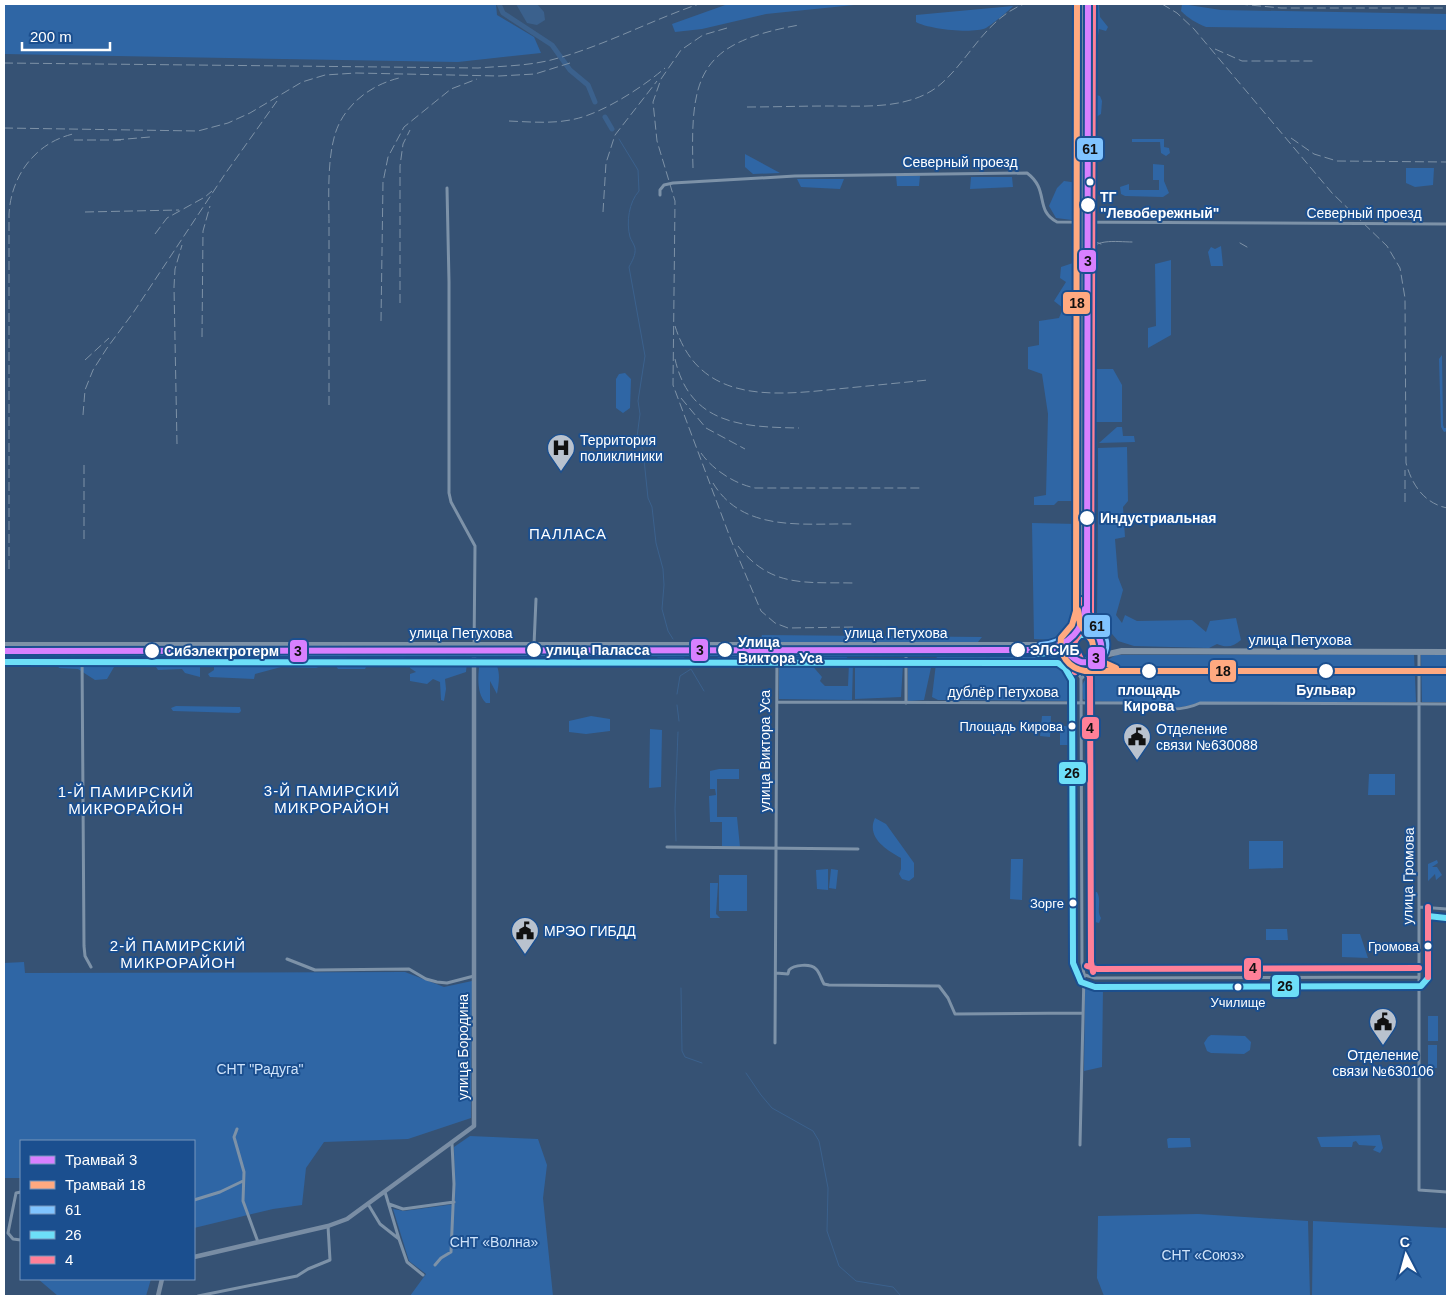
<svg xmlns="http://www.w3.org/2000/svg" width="1451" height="1300" viewBox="0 0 1451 1300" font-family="Arial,sans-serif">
  <rect width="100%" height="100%" fill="#365274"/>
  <path fill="#2f66a5" d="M4,4H496L497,15L534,37L541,53L458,62L4,54Z
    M728,4H864L766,14L702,29L675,32L672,24Z
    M1073,4H1081V101L1077,95L1076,34L1073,31Z
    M1094,4H1103L1099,5L1100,17L1108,27L1106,31L1099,29L1096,48L1097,83H1095Z
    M1182,4L1221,10L1447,14V30L1206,27C1196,23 1188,18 1181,11Z
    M1013,6C1011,9 990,26 986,28C972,34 928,29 916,22V15Z
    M1093,94L1100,96L1102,101L1101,114L1096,117L1093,111Z
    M1132,139H1164V147L1169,148L1170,153L1166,156L1161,153L1160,142H1132Z
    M745,154L780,173L753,174L745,167Z
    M1153,164L1164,165V181L1169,193L1163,197L1125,196L1121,194L1120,187L1129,184V190H1159V180H1153Z
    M1406,168H1434L1433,185L1415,187L1406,183Z
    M896,175L920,176L919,186H897Z
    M971,177H1012L1013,187L970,189Z
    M797,179H844L840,189L801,187Z
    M1064,181L1078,183V205L1072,220L1056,218L1049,206L1057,188Z
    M1221,246L1223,266H1211L1208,252L1211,247L1215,249Z
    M1171,260V335L1148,348V328L1156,326L1155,264Z
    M1073,263L1078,273L1076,501H1058L1054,505H1034V497L1046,495L1048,414L1042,374L1028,369V347L1039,345V321L1059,318L1063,308L1054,301L1066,282L1060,278L1061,267Z
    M1442,355L1443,425L1444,428H1447V431L1444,432L1441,427L1439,359Z
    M1096,369H1113L1122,385V422H1096Z
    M625,373L631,379L630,408L623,413L616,408V379L619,374Z
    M1117,427H1122L1123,436H1134L1135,442L1099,443Z
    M1127,447L1128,501L1123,507L1125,537L1115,539L1118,577L1123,590L1116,615L1122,623L1125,615L1137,621L1192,620L1206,632L1210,621L1236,618L1241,640C1233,647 1227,648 1217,644L1209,648L1134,646L1118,641L1097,616C1098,560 1098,504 1098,448Z
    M1032,523L1078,524V612L1073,620L1052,640L1034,639Z
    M762,635L982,637L978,642L780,643L779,640L761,639Z
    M1414,654L1416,702H1200C1185,708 1169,710 1154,703L1086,701L1083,699C1083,695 1082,690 1082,686C1085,675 1107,660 1116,655Z
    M684,655L685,663L656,661L658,656Z
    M769,655L772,656V661L722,662L717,660L718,656Z
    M781,655L806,656L810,660V662H780Z
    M937,655L1045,656L1059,658L1077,679V701L938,700L932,697Z
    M1421,655H1447V702H1422Z
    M538,656L544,658L572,657L571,662L502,665L499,661L502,658Z
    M848,656L844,662H819L812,657Z
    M203,657H346L350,660L404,657L398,664L367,665L365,669H338L336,666H321L316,668L281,667L255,674L254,679L210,677L208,674L214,670V664L209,662H200V677L185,673L182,669L158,670L154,664L150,666L114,667L107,679L95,680L78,669L59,668L54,658H182L184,663L195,662L198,658Z
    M417,658H464L471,659L467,662L466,672L445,679L446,689L444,701L441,700L440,682L433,679L427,684L410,681V674L416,672L410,668V661Z
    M491,659C502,666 499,682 497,694L490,681V703H486C476,694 478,673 480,661L487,662Z
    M810,663L822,677L820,681L825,686H848L849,663H853L852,700L779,699V664Z
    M855,663L903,664L901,697L855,699Z
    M932,663L924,700L908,701V664Z
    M176,706L240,707L241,711L239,713L173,711L171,708Z
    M591,716L610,719V731L586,734L569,732V721Z
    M1042,716H1051L1050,737L1040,736Z
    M1064,726H1074L1073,745H1060V730H1063Z
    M650,729L662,730L661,787L649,788Z
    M719,769H739V779H717V817H737L740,847L722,846V822H710L709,796L716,795L715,789H710V771Z
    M1369,774H1395V795H1368Z
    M875,818L886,824L904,849L914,863V877L909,881L902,879L899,874L901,869V858C886,850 866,837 875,818Z
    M1249,841H1283V868L1249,869Z
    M1011,859H1023L1022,900L1010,899Z
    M1437,860L1438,863L1432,867H1437L1442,875L1436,880L1435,874L1428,881V864Z
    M828,869V890L817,889L816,870Z
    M831,869L838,870L836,889L829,888Z
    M719,875H747V911H719Z
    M710,883H718L716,914L720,918H710Z
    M1097,892C1102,901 1096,911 1101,918L1099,923L1095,922L1088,915L1089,893Z
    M1266,929H1287L1288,940H1266Z
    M1342,934H1360L1368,958L1342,957Z
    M24,962L25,973L405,972L444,987L472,981L471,1118L408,1139L324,1142L306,1168L302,1205L273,1209L194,1228V1141H21V1178H4V963Z
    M1085,988H1103L1102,1067L1084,1071Z
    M1428,1016H1438V1041H1428Z
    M1211,1035L1245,1036L1251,1042L1250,1050L1244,1054L1211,1053L1207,1051L1204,1043L1208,1037Z
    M1428,1045H1437V1068H1428Z
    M1380,1135L1383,1148L1380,1153L1373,1150L1376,1146L1359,1145L1356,1141L1353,1142L1352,1147H1321L1317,1137Z
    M470,1136L538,1139L547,1165L543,1198L553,1296H410L426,1274L409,1261L393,1209L404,1211L455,1204L454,1147Z
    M1169,1138H1190L1191,1147L1168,1148L1167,1139Z
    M1198,1214L1308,1221L1310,1296H1104L1097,1278L1098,1216Z
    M1313,1221L1447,1228V1296H1312Z
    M38,1279H151L146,1296H58Z"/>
  <path fill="#3b618d" d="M516,4H537L544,12L545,20L537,25L527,23Z"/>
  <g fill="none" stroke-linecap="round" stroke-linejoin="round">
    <path stroke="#3b618d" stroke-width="1" d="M619,139L638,170L639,191C629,202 626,222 630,237C631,240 634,244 635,248C636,255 632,261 629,267L645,356L638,401L640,414L637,437L643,450L648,498L652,507L656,543L663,569L664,585L662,609L668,631L673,639
      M677,694L680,676L691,669L704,691
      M677,705L679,721
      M676,841L675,809L678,732
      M681,988L682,1051L685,1057L702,1063
      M746,1073L761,1095L772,1108L813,1131L819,1141L828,1188L827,1231L839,1266L856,1281L893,1287L901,1296"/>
    <path stroke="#3b618d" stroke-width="5" d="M499,4L503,13L552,45L570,70L588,85L595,102
      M605,117L612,129"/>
    <path stroke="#7d92a8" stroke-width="3" d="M447,188L449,282V493L451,502L475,546L474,653
      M660,195V190L664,185L673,183L795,176L1027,173C1050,190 1034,210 1057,222L1447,224
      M534,645L536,599
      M82,653L84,946L85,956L91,967
      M906,653V703
      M1419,653V1190L1447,1192
      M1072,662L1081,678L1082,963L1084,974L1080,1145
      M1082,678L1094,665
      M777,702L1130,703C1154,707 1177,714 1200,703L1447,704
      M667,847L858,849
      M1419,907L1447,909
      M287,959L315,970L409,969L426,979L437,982L447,983L474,976
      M776,973L788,974L789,970C794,965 810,963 816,969C820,973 821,979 824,984L829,985L939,986L948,998L955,1014L1082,1013
      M1085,975L1095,978L1419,977
      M775,1043L777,653
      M237,1129L234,1137L244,1172L243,1201L258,1242
      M21,1192L16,1193L8,1233L13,1239L21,1240
      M385,1192L399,1239
      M194,1200L220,1192L243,1181
      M368,1204L380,1224L399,1239L407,1262L423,1275
      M389,1204L403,1209L454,1202
      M435,1265L441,1258L451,1252L454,1184L452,1144
      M198,1296L297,1276L308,1269L330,1260L328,1226"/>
    <path stroke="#798da4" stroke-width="4.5" d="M1090,4V614L1095,627
      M1076,627L1082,614L1084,4
      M194,1257L328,1226L347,1219L474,1126V653
      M158,1296L162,1279"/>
    <path stroke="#7e92a7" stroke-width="6" d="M1065 646a21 21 0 1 1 42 0a21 21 0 1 1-42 0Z
      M4,645H1048L1061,642L1066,639
      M4,653L1035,652L1061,654L1069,658
      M1104,655L1122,651L1447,652"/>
    <path stroke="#7e92a7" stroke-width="1" d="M1086,231L1091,240L1101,244
      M1240,243L1247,247
      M1086,257C1091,237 1116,242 1132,242
      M1080,630L1094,631"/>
    <path stroke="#7e92a7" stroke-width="1" stroke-dasharray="9 4" stroke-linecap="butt" d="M1162,4L1177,13L1194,29L1332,193L1387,246L1400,268L1405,298L1406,463C1412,485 1424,503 1447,508
      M1239,4L1281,8H1447
      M727,28L703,35L681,50L661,79L653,102L657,141L675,201L673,385L731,540L761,611L775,623L788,628L855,627
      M1215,49L1242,61H1314
      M4,63L478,68C502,66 527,66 551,60C602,47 649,21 699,4
      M747,107C774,107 801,106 828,106C865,106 912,110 942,83C970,58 986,19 1024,4
      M509,121C531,122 554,124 575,119C603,113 643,87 665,68
      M4,128L198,131L228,123L250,113L302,82L325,75L356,73L499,76L535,74L570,63
      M1291,138L1314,154L1337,161L1447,162
      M74,140H121
      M115,140L150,137
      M693,168C690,74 700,43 799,25
      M85,212L179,210
      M603,212L606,163L615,135L657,81
      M155,234L167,218L205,197L212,191
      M400,303V166L403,144L410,130
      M381,321L383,182L388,157L404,127L451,89L477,79
      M675,326C699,403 771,396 837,389C868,386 898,383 928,380
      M202,337L203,231L210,206
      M675,359C690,425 743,427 799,428
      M85,360L109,338
      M681,398L706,428L745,449
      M329,405C329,345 329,286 329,226C329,196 326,148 340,122C352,99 375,84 399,78
      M83,415L85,390L93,370L107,348L133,313L225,174L277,101
      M177,444L174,287L175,269L182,245
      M701,453C713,470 735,484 755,488H922
      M84,465V541
      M713,483C743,533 804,523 853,524
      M1405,502V470
      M738,546C771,588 805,582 853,583
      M9,569V214C11,176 35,143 73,134"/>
    <defs>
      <path id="bus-1" d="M1041,645C1068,643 1080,627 1082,601
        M4,653L1035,652C1043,653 1051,651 1059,653C1074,657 1083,678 1101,659C1105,654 1107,647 1106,641C1104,630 1093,625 1090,614V4"/>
      <path id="bus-2" d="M1039,654L1063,651L1080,635H1092L1098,643L1094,653L1075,672
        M4,662L1058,663L1065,668L1072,680L1073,963L1081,982L1095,987L1421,986L1428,978V916L1446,918"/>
      <path id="bus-3" d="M1075,672L1095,653L1098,646L1096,639L1084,624L1081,600
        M1428,907V977
        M1087,966L1097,969L1419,968
        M1093,972L1091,962L1090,677L1074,645C1076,633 1088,627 1091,614L1093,4"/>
    </defs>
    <use href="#bus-1" stroke="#1b4f8f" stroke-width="10"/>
    <use href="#bus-2" stroke="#1b4f8f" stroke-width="10"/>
    <use href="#bus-3" stroke="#1b4f8f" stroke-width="10"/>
    <use href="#bus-1" stroke="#80c4ff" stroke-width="6"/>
    <use href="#bus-2" stroke="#6ddff8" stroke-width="6"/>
    <use href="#bus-3" stroke="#ff8098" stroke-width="6"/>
    <defs>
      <path id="tram-1" d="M1048,648C1069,645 1083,630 1085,609
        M4,651L1058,650C1069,650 1072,660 1081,662C1087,663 1092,662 1096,658C1111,643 1089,627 1087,612L1088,4"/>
      <path id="tram-2" d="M1077,4L1076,611L1072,625L1061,638C1059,655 1068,668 1085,671H1447
        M1078,610L1080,624L1092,641L1096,659L1116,668"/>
    </defs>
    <use href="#tram-1" stroke="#1b4f8f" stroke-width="10"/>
    <use href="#tram-2" stroke="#1b4f8f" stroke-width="10"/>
    <use href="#tram-1" stroke="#d880ff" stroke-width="6"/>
    <use href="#tram-2" stroke="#ffa980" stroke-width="6"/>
  </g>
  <defs>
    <symbol id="hospital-pin" viewBox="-11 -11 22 30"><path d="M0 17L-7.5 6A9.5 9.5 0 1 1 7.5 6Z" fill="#b9c2ce" stroke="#1b4f8f"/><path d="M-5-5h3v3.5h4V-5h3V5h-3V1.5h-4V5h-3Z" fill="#111"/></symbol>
    <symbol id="civic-pin" viewBox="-11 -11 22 30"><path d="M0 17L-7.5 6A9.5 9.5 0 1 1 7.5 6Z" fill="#b9c2ce" stroke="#1b4f8f"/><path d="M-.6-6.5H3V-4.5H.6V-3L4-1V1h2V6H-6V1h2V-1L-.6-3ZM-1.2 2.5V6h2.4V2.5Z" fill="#111"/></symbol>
  </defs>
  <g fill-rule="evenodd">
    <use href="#hospital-pin" x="545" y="432" width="32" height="43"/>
    <use href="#civic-pin" x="1121" y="721" width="32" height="43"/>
    <use href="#civic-pin" x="509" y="915" width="32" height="43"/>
    <use href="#civic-pin" x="1367" y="1006" width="32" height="43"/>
  </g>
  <g fill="#fff" stroke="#1b4f8f" stroke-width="2">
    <circle cx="1090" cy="182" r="4.5"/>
    <circle cx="1088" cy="205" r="8"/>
    <circle cx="1087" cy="518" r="8"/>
    <circle cx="534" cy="650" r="8"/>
    <circle cx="725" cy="650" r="8"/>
    <circle cx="1018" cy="650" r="8"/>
    <circle cx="152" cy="651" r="8"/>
    <circle cx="1149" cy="671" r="8"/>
    <circle cx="1326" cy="671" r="8"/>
    <circle cx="1072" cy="726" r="4.5"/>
    <circle cx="1073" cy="903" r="4.5"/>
    <circle cx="1428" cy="946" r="4.5"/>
    <circle cx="1238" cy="987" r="4.5"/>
  </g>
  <g text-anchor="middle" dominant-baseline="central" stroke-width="4" stroke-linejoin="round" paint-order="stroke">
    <g font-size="13" fill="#fff" stroke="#1b4f8f" text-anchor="end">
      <text x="1063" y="726">Площадь Кирова</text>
      <text x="1064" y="903">Зорге</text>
      <text x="1419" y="946">Громова</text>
      <text x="1238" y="1002" text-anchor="middle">Училище</text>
    </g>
    <g font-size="14" fill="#fff" stroke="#1b4f8f">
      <text x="960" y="162">Северный проезд</text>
      <text x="1364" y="213">Северный проезд</text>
      <text x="461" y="633">улица Петухова</text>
      <text x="896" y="633">улица Петухова</text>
      <text x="1300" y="640">улица Петухова</text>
      <text x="1003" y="692">дублёр Петухова</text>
      <text transform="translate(765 751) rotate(-90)">улица Виктора Уса</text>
      <text transform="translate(1408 876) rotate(-89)">улица Громова</text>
      <text transform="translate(463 1047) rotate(-90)">улица Бородина</text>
    </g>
    <g font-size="14" font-weight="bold" fill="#fff" stroke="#1b4f8f" text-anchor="start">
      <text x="1100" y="197">ТГ<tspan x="1100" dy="16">"Левобережный"</tspan></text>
      <text x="1100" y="518">Индустриальная</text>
      <text x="738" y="642">Улица<tspan x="738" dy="16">Виктора Уса</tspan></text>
      <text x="546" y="650">улица Паласса</text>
      <text x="1030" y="650">ЭЛСИБ</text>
      <text x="164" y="651">Сибэлектротерм</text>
      <text x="1149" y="690" text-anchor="middle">площадь<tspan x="1149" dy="16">Кирова</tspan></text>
      <text x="1326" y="690" text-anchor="middle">Бульвар</text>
    </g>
    <g font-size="14" fill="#fff" stroke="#1b4f8f" text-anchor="start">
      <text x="580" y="440">Территория<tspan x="580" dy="16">поликлиники</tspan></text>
      <text x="1156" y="729">Отделение<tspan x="1156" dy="16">связи №630088</tspan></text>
      <text x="544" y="931">МРЭО ГИБДД</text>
      <text x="1383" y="1055" text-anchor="middle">Отделение<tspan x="1383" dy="16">связи №630106</tspan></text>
    </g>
    <g font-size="14" fill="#cfe3fa" stroke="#1b4f8f">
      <text x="260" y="1069">СНТ "Радуга"</text>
      <text x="494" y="1242">СНТ «Волна»</text>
      <text x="1203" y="1255">СНТ «Союз»</text>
    </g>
    <g font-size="15" letter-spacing="1" fill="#fff" stroke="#1b4f8f">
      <text x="568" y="533">ПАЛЛАСА</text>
      <text x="332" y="790">3-Й ПАМИРСКИЙ<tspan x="332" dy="17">МИКРОРАЙОН</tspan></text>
      <text x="126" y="791">1-Й ПАМИРСКИЙ<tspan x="126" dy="17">МИКРОРАЙОН</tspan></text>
      <text x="178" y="945">2-Й ПАМИРСКИЙ<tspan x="178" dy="17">МИКРОРАЙОН</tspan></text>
    </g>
  </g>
  <g stroke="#1b4f8f" stroke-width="2">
    <rect x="1076" y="137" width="28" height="24" rx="5" fill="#80c4ff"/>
    <rect x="1078" y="249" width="19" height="24" rx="5" fill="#d880ff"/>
    <rect x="1062" y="291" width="29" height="24" rx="5" fill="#ffa980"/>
    <rect x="1083" y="614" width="28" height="24" rx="5" fill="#80c4ff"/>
    <rect x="690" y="638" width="19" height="24" rx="5" fill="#d880ff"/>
    <rect x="289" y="639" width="19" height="24" rx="5" fill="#d880ff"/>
    <rect x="1087" y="646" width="19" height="24" rx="5" fill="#d880ff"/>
    <rect x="1209" y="659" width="28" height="24" rx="5" fill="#ffa980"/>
    <rect x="1081" y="716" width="19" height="24" rx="5" fill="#ff8098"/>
    <rect x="1058" y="761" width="29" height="24" rx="5" fill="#6ddff8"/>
    <rect x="1243" y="957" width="19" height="24" rx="5" fill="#ff8098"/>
    <rect x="1271" y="974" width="29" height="24" rx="5" fill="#6ddff8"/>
  </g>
  <g font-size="14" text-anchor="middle" font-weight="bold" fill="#111">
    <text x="1090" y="154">61</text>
    <text x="1088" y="266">3</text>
    <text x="1077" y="308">18</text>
    <text x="1097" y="631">61</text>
    <text x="700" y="655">3</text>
    <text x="298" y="656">3</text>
    <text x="1096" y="663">3</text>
    <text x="1223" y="676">18</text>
    <text x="1090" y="733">4</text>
    <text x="1072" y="778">26</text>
    <text x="1253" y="973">4</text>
    <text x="1285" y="991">26</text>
  </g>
  <rect width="1451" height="1300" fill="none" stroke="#ffffff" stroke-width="10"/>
  <rect x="20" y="1140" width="175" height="140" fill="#1b4f8f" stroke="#7695bc"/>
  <rect x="30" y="1156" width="25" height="8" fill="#d880ff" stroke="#7695bc"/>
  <text x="65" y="1165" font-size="15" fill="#ffffff">Трамвай 3</text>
  <rect x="30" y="1181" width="25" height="8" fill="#ffa980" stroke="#7695bc"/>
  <text x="65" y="1190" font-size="15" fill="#ffffff">Трамвай 18</text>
  <rect x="30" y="1206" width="25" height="8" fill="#80c4ff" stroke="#7695bc"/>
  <text x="65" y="1215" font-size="15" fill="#ffffff">61</text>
  <rect x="30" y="1231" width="25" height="8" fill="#6ddff8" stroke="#7695bc"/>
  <text x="65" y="1240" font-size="15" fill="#ffffff">26</text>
  <rect x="30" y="1256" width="25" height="8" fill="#ff8098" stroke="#7695bc"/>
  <text x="65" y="1265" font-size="15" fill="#ffffff">4</text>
  <g transform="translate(1406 1255) rotate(354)" stroke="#1b4f8f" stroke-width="4" paint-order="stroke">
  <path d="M0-4L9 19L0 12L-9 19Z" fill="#ffffff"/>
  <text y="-8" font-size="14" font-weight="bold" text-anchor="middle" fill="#ffffff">С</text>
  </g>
  <path d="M22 42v8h88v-8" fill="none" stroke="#ffffff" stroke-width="2.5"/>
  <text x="30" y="42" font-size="15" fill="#ffffff" stroke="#1b4f8f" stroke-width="4" paint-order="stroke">200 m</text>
</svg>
